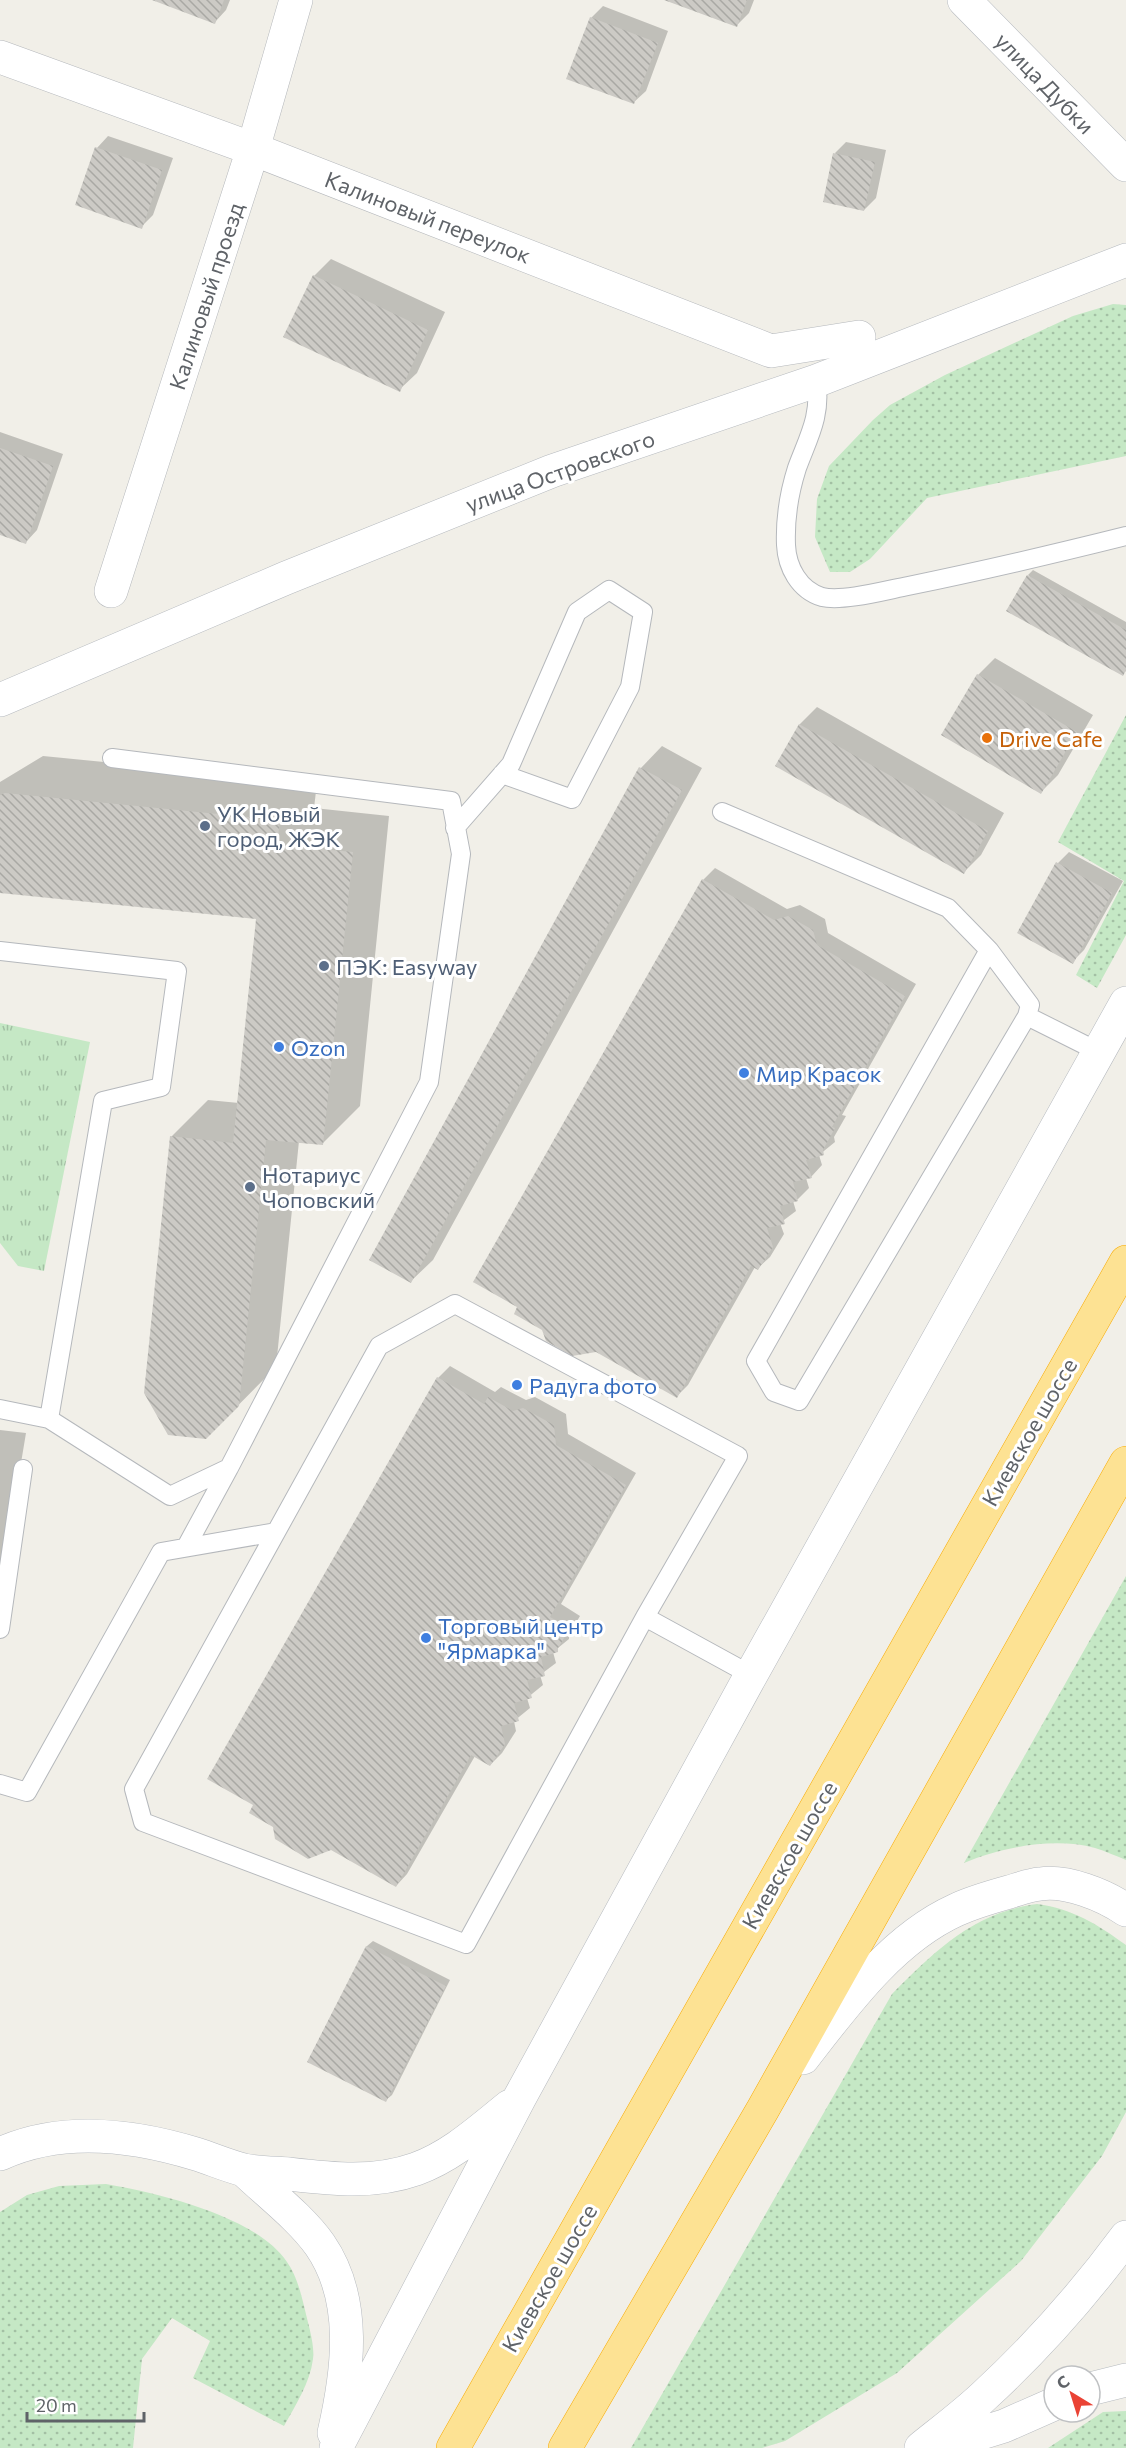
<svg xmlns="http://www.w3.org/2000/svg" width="1126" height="2448" viewBox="0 0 1126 2448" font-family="Commissioner,sans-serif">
  <defs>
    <pattern id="grass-dots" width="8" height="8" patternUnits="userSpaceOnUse" patternTransform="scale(1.5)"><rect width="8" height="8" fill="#c5e8c5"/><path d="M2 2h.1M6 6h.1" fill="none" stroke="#a3c0a4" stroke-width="1.8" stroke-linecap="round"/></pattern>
    <pattern id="park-tufts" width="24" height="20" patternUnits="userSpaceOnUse" patternTransform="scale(1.5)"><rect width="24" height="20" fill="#c5e8c5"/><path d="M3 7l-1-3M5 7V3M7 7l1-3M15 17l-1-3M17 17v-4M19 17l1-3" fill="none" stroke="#a3c0a4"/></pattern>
    <pattern id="building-back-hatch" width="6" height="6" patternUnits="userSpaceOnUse" patternTransform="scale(1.5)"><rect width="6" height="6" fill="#cccac5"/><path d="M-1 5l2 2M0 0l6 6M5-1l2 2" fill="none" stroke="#a9a8a4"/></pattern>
  </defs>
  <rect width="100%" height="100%" fill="#f1efe8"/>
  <path fill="url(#grass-dots)" d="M1113,304L1126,305V456L927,498L870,559L850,572H830L815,537L817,499L829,466L873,420L890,405L945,375L1073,316Z
    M1126,715V935L1097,988L1076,975L1124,881L1058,842Z
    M1126,1576V1860C1116,1856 1105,1851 1095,1848C1054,1837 1003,1847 964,1863Z
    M1037,1904C1073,1909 1097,1924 1126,1945V2112L1102,2156L1021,2261L897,2373L785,2441L762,2448H631L892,1994C935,1951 974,1912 1037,1904Z
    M106,2184C158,2193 256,2216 287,2262C297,2276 301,2294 305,2310C308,2324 315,2345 313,2359C310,2383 295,2406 284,2426L193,2378L210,2341L172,2318L142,2359L133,2448H0V2212L27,2195L59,2186Z
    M1126,2411V2448H1048L1103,2412Z"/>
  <path fill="url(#park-tufts)" d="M0,1023L90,1042L44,1271L18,1266L0,1243Z"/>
  <path fill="#0003" d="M156,0H230L226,10L215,22Z
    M667,0H754L749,13L737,25Z
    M603,6L668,31L646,91L634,102L591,18Z
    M108,136L173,158L153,215L141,227L97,148Z
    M846,142L886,150L876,198L864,210L835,153Z
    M331,259L445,312L417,373L399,390L314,276Z
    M0,432L63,454L37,530L26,542L0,533Z
    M1033,570L1126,622V671L1122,674L1028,575Z
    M995,658L1093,715L1058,775L1041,792L943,735L978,675Z
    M817,707L1004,813L981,855L964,872L777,766L800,724Z
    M662,746L702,768L433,1260L411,1281L371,1260L641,768Z
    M43,756L317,783L314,808L389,816L360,1106L322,1144L299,1141L276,1367L206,1438L171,1137L208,1100L239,1103L258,917L0,891V782Z
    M1069,852L1123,881L1084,950L1072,962L1058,863Z
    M715,868L787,909L800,905L825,919L828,933L916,984L842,1115L846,1116L834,1137L835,1142L819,1155L822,1165L811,1177L806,1178L809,1188L798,1199L793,1201L796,1211L780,1223L784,1234L770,1257L758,1268L755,1267L688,1385L677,1396L703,880Z
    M450,1366L495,1392L501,1387L526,1400L535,1397L566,1414L568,1434L636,1473L561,1604L580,1616L569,1635V1639L553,1652L556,1663L540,1675L543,1685L527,1698L530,1708L514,1721L516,1731L502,1753L490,1765L475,1756L407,1874L396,1886L438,1378Z
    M0,1430L26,1433L0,1589Z
    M373,1941L450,1980L392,2095L386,2100L309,2061L367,1946Z"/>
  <path fill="url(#building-back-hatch)" d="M152,0H224L215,24Z
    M664,0H747L737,27Z
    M590,17L658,43L634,104L566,79Z
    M95,147L162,170L142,229L75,205Z
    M833,153L875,162L864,211L823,202Z
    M313,275L428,330L400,392L283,337Z
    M0,448L53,466L26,544L0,535Z
    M1027,575L1126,630V670L1123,676L1006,611Z
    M977,674L1077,732L1041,794L941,735Z
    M799,724L988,831L964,874L775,766Z
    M639,767L682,790L411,1283L369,1260Z
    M5,793L280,820L277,845L353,852L323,1145L266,1140L239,1406L206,1439L168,1435L144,1393L170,1136L233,1143L256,919L0,893V795Z
    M1056,862L1112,893L1073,964L1017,933Z
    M702,879L774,920L788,916L813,930L817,945L905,996L832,1127L835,1128L823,1150L824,1155L806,1160L812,1178L793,1182L798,1201L780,1206L785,1224L767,1228L773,1247L758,1270L751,1266L677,1398L596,1352L572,1356L546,1341L542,1330L514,1314L517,1307L473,1282Z
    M437,1377L484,1404L488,1397L513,1411L523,1408L554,1425L556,1445L626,1485L550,1617L570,1628L558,1648V1652L541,1657L545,1676L527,1680L532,1698L514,1703L519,1721L501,1726L505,1744L490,1766L471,1755L396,1887L331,1850L308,1859L275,1839L273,1827L249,1813L253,1805L207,1779Z
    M366,1946L446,1986L386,2102L307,2062Z"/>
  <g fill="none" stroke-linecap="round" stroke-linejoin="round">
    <defs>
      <path id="lane" d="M816,381C822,415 808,438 797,468C789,493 785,519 786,545C787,567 799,590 822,597C843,602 887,590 908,586C981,571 1054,554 1126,536
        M722,812L948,908L989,950L1030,1005L1027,1016
        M455,828L511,764L577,612L609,590L643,612L630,687L572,799L502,774
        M989,950L756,1361L774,1392L799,1401L1027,1016L1099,1052
        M0,951L177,971L161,1087L103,1101L49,1419
        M0,1409L49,1419L170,1496L229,1468L429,1082L461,854L451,801L112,758
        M186,1547L229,1468
        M645,1617L738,1456L455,1304L379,1346L134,1789L143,1822L466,1944L645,1617L751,1675
        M0,1629L23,1469
        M0,1784L27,1792L161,1552L276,1532"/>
      <path id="street" d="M0,57L253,149L771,351L859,337
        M111,591L253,149L296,0"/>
      <path id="secondary" d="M964,0L1126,165
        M0,700L286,578L552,471L816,381L1126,260
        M803,2058C845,2004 892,1939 956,1910C973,1902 991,1897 1009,1892C1019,1889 1029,1885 1040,1884C1067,1880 1104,1895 1126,1910
        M0,2154C61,2126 134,2135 196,2154C212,2159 228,2166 244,2170C258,2173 275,2173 289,2174C332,2179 374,2184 416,2169C452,2156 480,2130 510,2106
        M244,2170C268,2193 301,2218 320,2245C358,2300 348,2372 334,2433
        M1090,2389L1126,2380
        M336,2448L520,2097L751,1675L1126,1003
        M921,2448C942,2431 965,2414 985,2395C1037,2347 1084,2294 1126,2237
        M933,2448L1004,2426L1054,2404"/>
      <path id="highway" d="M453,2448L1126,1262
        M565,2448L763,2109L1126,1463"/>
    </defs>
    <use href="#lane" stroke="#b5b8bc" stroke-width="20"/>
    <use href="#street" stroke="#b5b8bc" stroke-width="34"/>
    <use href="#secondary" stroke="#b6babf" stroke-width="34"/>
    <use href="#highway" stroke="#f9ab00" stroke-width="34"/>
    <use href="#lane" stroke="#fff" stroke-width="18"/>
    <use href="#street" stroke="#fff" stroke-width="33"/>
    <use href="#secondary" stroke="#fff" stroke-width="33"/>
    <use href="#highway" stroke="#fde293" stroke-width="33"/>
  </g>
  <circle fill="#e8710a" stroke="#fff" stroke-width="2" cx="987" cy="738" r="6"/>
  <g fill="#5c6f8a" stroke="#fff" stroke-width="2">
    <circle cx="205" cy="826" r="6"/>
    <circle cx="324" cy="966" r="6"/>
    <circle cx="250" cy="1187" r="6"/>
  </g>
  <g fill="#3f7fe0" stroke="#fff" stroke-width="2">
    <circle cx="279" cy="1047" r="6"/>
    <circle cx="744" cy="1073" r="6"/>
    <circle cx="517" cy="1385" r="6"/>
    <circle cx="426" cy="1638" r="6"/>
  </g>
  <g text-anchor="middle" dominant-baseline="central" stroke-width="6" stroke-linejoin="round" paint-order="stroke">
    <g font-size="22" fill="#5f6368" stroke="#fff">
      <text transform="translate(1045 83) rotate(46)">улица Дубки</text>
      <text transform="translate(428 217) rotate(21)">Калиновый переулок</text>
      <text transform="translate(206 296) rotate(-72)">Калиновый проезд</text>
      <text transform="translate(560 471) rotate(-20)">улица Островского</text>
      <text transform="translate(1029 1432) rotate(-60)">Киевское шоссе</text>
      <text transform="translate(789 1855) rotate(-60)">Киевское шоссе</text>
      <text transform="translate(549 2278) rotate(-60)">Киевское шоссе</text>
    </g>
    <g font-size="22" fill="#c56008" stroke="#fff" text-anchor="start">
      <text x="999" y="738">Drive Cafe</text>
    </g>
    <g font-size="22" fill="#4e5e75" stroke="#fff" text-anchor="start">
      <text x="217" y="813">УК Новый<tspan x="217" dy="25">город, ЖЭК</tspan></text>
      <text x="336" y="966">ПЭК: Easyway</text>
      <text x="262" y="1174">Нотариус<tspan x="262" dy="25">Чоповский</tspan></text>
    </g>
    <g font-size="22" fill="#366cbe" stroke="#fff" text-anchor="start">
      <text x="291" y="1047">Ozon</text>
      <text x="756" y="1073">Мир Красок</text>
      <text x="529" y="1385">Радуга фото</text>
      <text x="438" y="1625">Торговый центр<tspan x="438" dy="25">"Ярмарка"</tspan></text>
    </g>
  </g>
  <g transform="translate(1072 2394) rotate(322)"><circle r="28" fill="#ffffff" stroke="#bfc1c3" stroke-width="1.5"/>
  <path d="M0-4.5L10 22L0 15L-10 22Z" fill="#ea4335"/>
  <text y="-9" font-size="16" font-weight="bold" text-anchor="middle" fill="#5f6368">С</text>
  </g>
  <path d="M27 2412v9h117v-9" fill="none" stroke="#5f6368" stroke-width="3"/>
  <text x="36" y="2412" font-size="18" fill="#5f6368" stroke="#ffffff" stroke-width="4.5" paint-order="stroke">20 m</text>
</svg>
